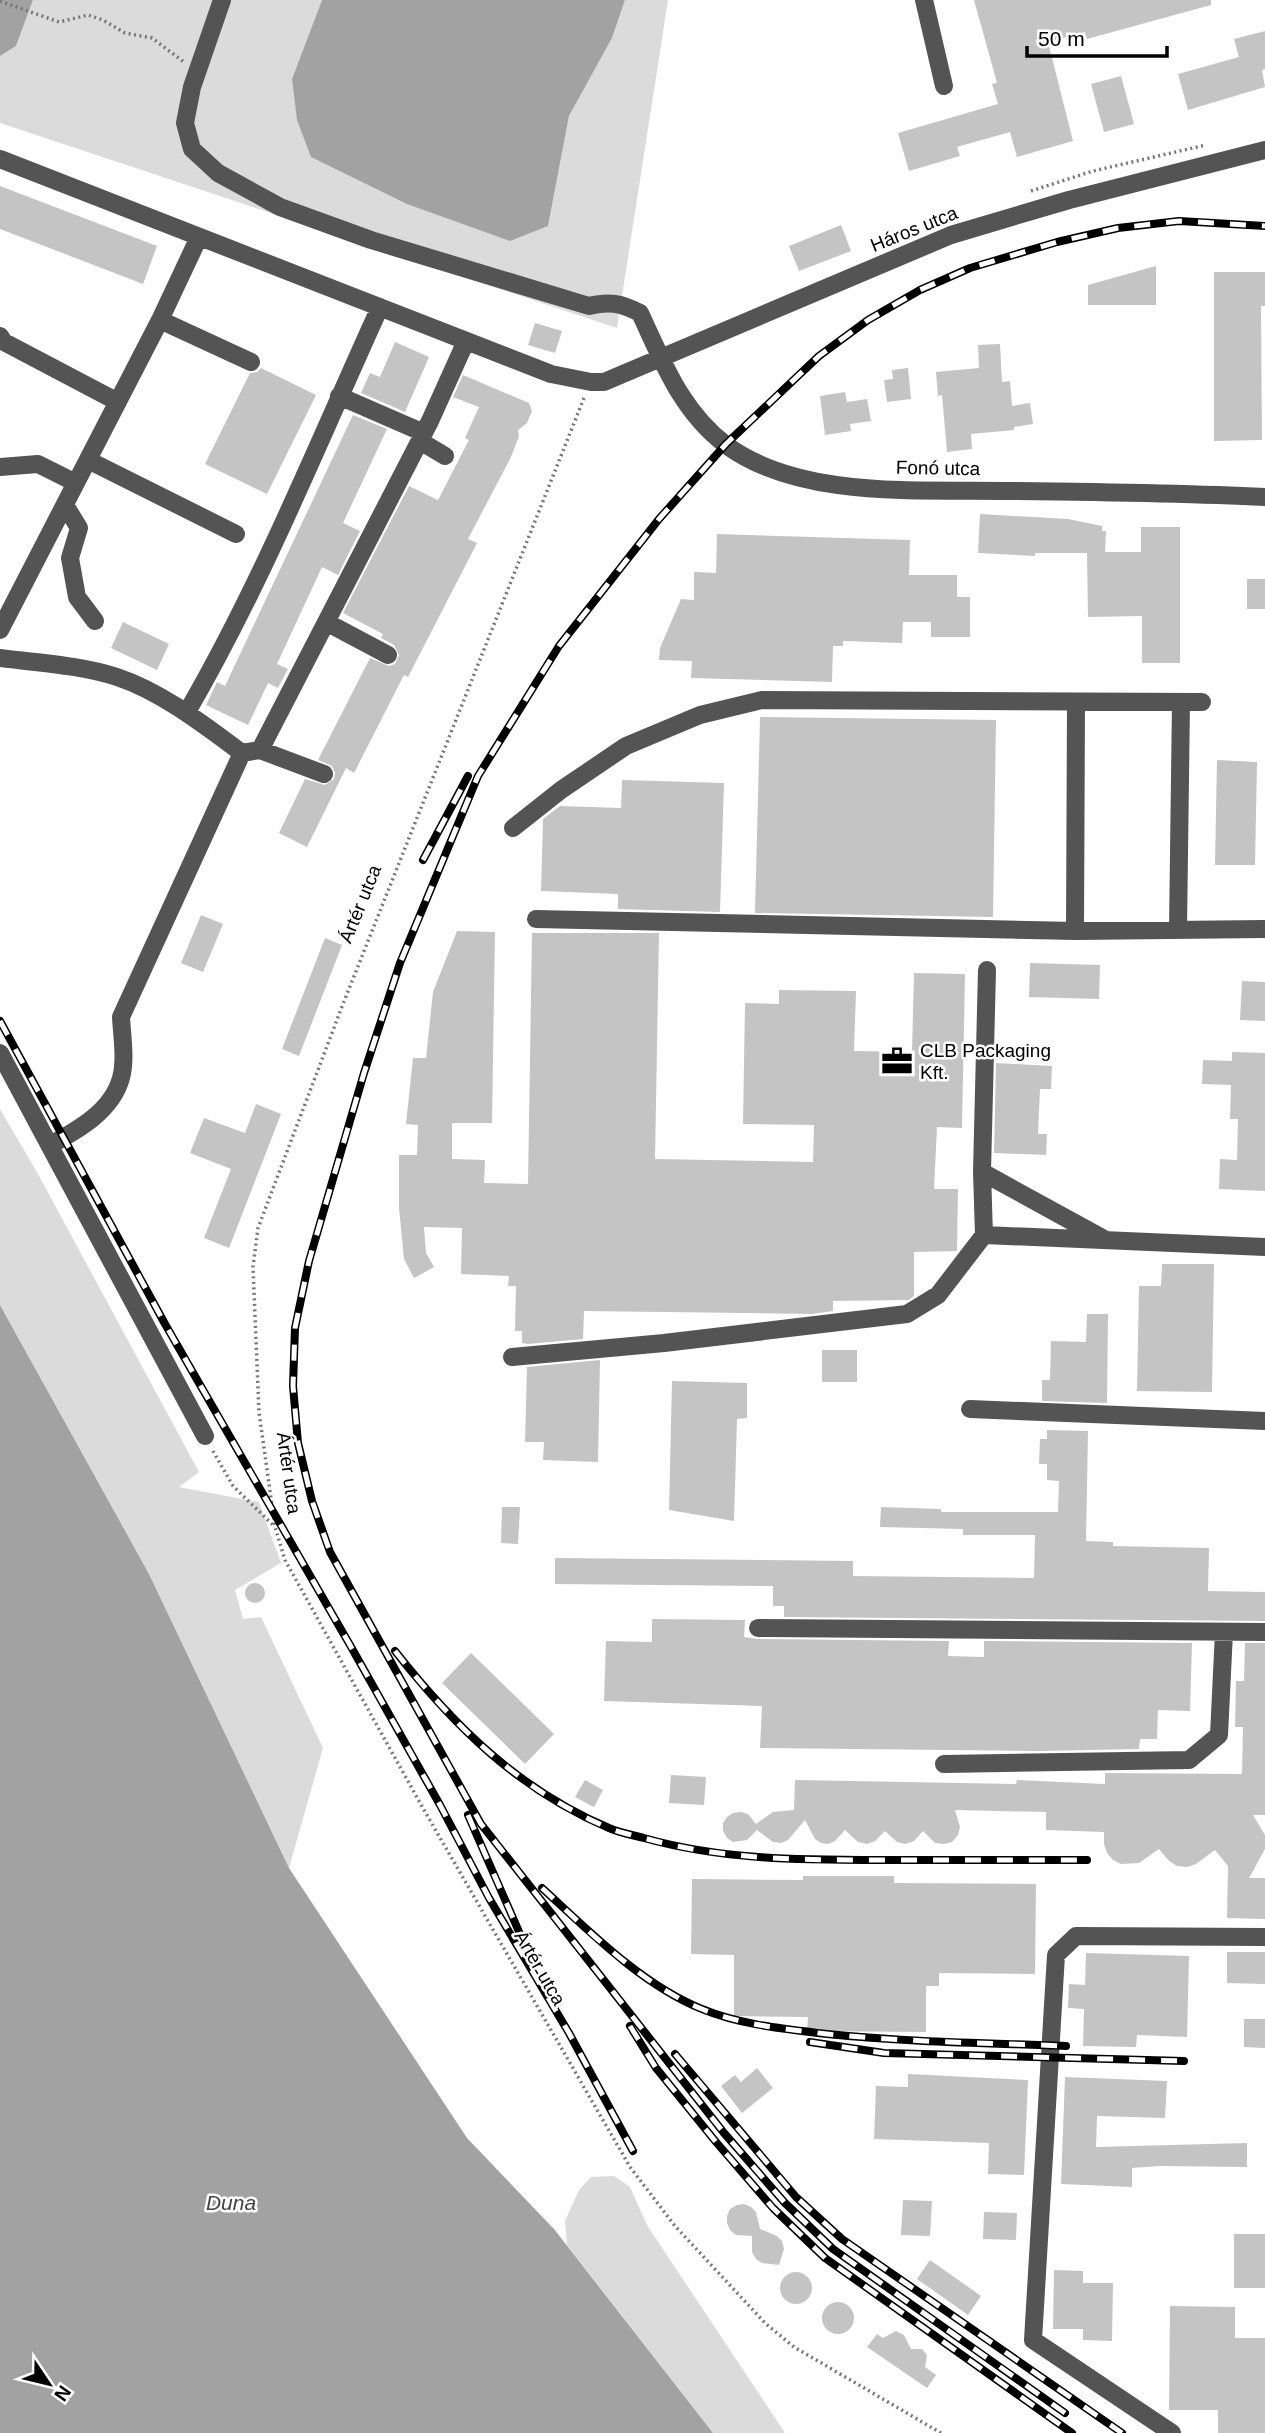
<svg xmlns="http://www.w3.org/2000/svg" width="1265" height="2433" viewBox="0 0 1265 2433" font-family="Helvetica,sans-serif">
  <rect width="100%" height="100%" fill="#fff"/>
  <path fill="#dbdbdb" d="M33,0H322L292,79L548,226L569,116L612,38L625,0H668L617,328L0,123V56L16,46Z
    M0,1109L38,1174L199,1472L179,1487L259,1502L281,1563L235,1590L243,1619L261,1617L323,1748L289,1868L149,1574L0,1305Z
    M614,2176L630,2187L647,2225L785,2433H713L567,2245L565,2221L579,2190L591,2177Z"/>
  <path fill="#a2a2a2" d="M0,0H33L16,46L0,56Z
    M322,0H625L612,38L569,116L548,226L510,241L407,204L311,157L297,120L292,79Z
    M0,1305L149,1574L289,1868L467,2138L554,2229L713,2433H0Z"/>
  <path fill="#c4c4c4" d="M974,0H1211V5L1087,39L1085,32L1048,42L1073,141L1017,157L1010,132L957,147L960,156L909,171L898,133L998,104L992,84L997,83Z
    M1265,31V69L1262,70L1265,87L1188,110L1178,74L1239,57L1234,39Z
    M1121,76L1134,124L1104,132L1091,84Z
    M0,186L157,246L143,284L0,229Z
    M841,225L851,251L799,271L789,246Z
    M1156,266V305H1088V285Z
    M1214,272H1265V306H1261L1262,440L1214,441Z
    M535,323L562,331L555,353L528,345Z
    M395,342L429,357L405,412L361,393L370,373L380,377Z
    M1000,344L1002,382L1010,381L1012,406L1030,403L1033,424L1014,427V430L971,434L972,449L947,452L942,395L938,396L936,372L979,368L978,345Z
    M261,368L316,395L267,494L205,464L250,373L257,372Z
    M908,368L911,399L887,402L884,380L893,379L892,370Z
    M463,375L529,403L532,411L527,423L518,430L519,436L511,457L468,539L477,543L408,677L404,675L354,773L346,768L307,847L279,833L305,779L325,785L334,779L335,773L332,766L318,760L370,658L389,666L395,664L399,655L394,645L381,638L383,634L343,613L409,486L438,500L469,440L465,438L479,407L453,397Z
    M845,392L847,402L867,399L871,421L850,424L851,431L825,435L820,396Z
    M353,415L387,429L343,523L360,531L338,575L322,567L277,664L288,669L278,688L268,683L248,725L206,705L217,682L225,686Z
    M980,514L1068,519L1102,526V531H1106L1105,552H1141V527H1180V663H1142V616L1088,617L1087,553H1035V556L978,553Z
    M717,534L910,540L909,575H957V597H970V637H931V622H903L902,643L843,641V646H833L832,682L691,678L692,661L659,660L660,648L681,599L694,600V572L716,573Z
    M1247,579H1265V609H1247Z
    M123,622L169,644L157,670L111,648Z
    M760,717L996,720L993,917L755,913Z
    M1217,760L1257,762L1255,865H1215Z
    M622,780L724,783L720,912L618,909V894L541,891L543,819L560,806L621,808Z
    M201,915L223,924L203,972L181,963Z
    M457,931L495,932L492,1123H452V1159L485,1160L484,1183L528,1184L532,933H659L655,1159L813,1162L814,1125L743,1124L745,1003L779,1004V990L856,991L854,1051L912,1052L914,973L965,974L962,1128L937,1127L934,1189H958L957,1251L914,1252V1296L909,1300L833,1301V1311L812,1314L584,1311L583,1339L528,1344L522,1343V1331H515L516,1286H508L509,1276L461,1274L462,1228L424,1227L426,1253L434,1267L414,1278L404,1259L399,1208V1155H417L418,1125L406,1124L413,1058H426L433,992Z
    M325,938L342,945L299,1056L282,1049Z
    M1030,963L1100,965L1099,999L1029,997Z
    M1242,981L1265,982V1021L1240,1020Z
    M1232,1052L1265,1053V1191L1219,1189L1220,1159L1237,1160L1238,1119H1230L1231,1085L1202,1084L1203,1060L1232,1061Z
    M996,1063L1052,1066L1051,1089H1040L1038,1134H1047L1046,1155L994,1153Z
    M256,1104L281,1114L229,1248L204,1238L231,1169L190,1153L204,1118L245,1133Z
    M1162,1264H1214L1212,1392L1137,1391L1139,1286H1161Z
    M1087,1314H1108L1107,1403L1042,1401V1380H1050L1051,1341L1086,1342Z
    M822,1350H857V1382H822Z
    M600,1360L598,1462L543,1460L544,1442H525L527,1367Z
    M672,1381L747,1383V1418L737,1419L734,1521L669,1510Z
    M1047,1430L1088,1431L1086,1541L1113,1542V1546L1209,1548L1208,1591L1265,1592V1621L784,1617V1606H773V1586L555,1584V1558L853,1561V1576L1034,1578L1035,1535H963V1529L880,1527L881,1507L941,1509V1512H1058L1059,1481L1047,1480V1464H1039L1040,1439H1047Z
    M502,1507H520L518,1544L501,1543Z
    M245 1593a10 10 0 1 1 20 0a10 10 0 1 1-20 0Z
    M652,1619L745,1620L744,1637L758,1639L949,1641L948,1656L984,1657V1641L1192,1643L1190,1711L1158,1710L1157,1739H1140L1139,1749L1039,1751L760,1748L762,1706L604,1701L606,1641L652,1642Z
    M1245,1643H1265V1815H1253L1265,1835V1849L1249,1878H1265V1919L1227,1918L1228,1866L1215,1850L1196,1864L1187,1867L1177,1866L1169,1861L1159,1849L1139,1863L1121,1864L1113,1860L1107,1853L1104,1844V1832L1046,1830V1812L955,1810L960,1827L958,1835L952,1842L944,1844L935,1843L923,1831L914,1841L905,1844L897,1842L885,1831L875,1841L867,1844L858,1842L845,1830L835,1841L828,1844L821,1843L815,1839L805,1820L788,1840L781,1843L773,1842L757,1830L747,1840L733,1842L727,1838L723,1831V1823L727,1817L733,1813L741,1812L748,1814L756,1824L773,1812L794,1810L795,1780L1016,1784L1017,1780L1105,1784V1773L1242,1774L1243,1727H1235L1236,1681H1244Z
    M471,1653L554,1734L525,1764L442,1683Z
    M671,1775L706,1777L704,1805L669,1803Z
    M585,1780L603,1790L594,1807L575,1797Z
    M803,1876H894V1883L1036,1884L1035,1974L939,1973V1986H926V2032L807,2031L808,2017L734,2016V1955L691,1954L692,1879L803,1880Z
    M1227,1952H1265V1984L1227,1983Z
    M1086,1953L1189,1956L1187,2037L1137,2035L1136,2047L1083,2046L1084,2009L1068,2008L1069,1984L1085,1985Z
    M1244,2019H1265V2048L1244,2047Z
    M757,2068L773,2088L742,2113L721,2086L735,2075L741,2082Z
    M908,2074L1028,2080L1024,2175L988,2174L989,2143L874,2139L876,2086L908,2087Z
    M1065,2077L1167,2081L1165,2118L1097,2116L1096,2147L1247,2143V2167L1160,2166L1132,2168V2187L1061,2184Z
    M903,2200L932,2201L930,2236L901,2235Z
    M744,2204L751,2207L756,2212L760,2229L777,2236L782,2241L784,2249L779,2265L762,2263L756,2259L752,2252V2236L736,2235L730,2230L727,2223V2216L730,2209L737,2205Z
    M984,2212L1017,2213L1016,2240L983,2239Z
    M1234,2234H1265V2288H1234Z
    M930,2260L981,2296L968,2315L917,2279Z
    M1054,2270L1083,2271V2283H1113L1112,2341L1083,2340V2329H1053Z
    M780 2288a16 16 0 1 1 32 0a16 16 0 1 1-32 0Z
    M822 2318a16 16 0 1 1 32 0a16 16 0 1 1-32 0Z
    M1170,2306L1235,2307V2338H1265V2433H1218V2410H1169Z
    M896,2331L904,2335L911,2349H922L927,2355L925,2367L936,2375L927,2388L867,2347L877,2334L883,2338Z"/>
  <g fill="none" stroke-linecap="round" stroke-linejoin="round">
    <path stroke="#767676" stroke-width="3.5" stroke-dasharray="2 3.5" stroke-linecap="butt" d="M0,1L59,22L88,15L103,20L125,33L152,38L184,62
      M1031,191L1093,171L1206,145
      M584,398L343,1004L258,1228L253,1267L259,1412L275,1527L285,1560L424,1810L630,2167L675,2226L765,2323L794,2347L941,2433
      M213,1451L233,1486L274,1526"/>
    <path stroke="#545454" stroke-width="18" d="M222,0L192,87L185,123L192,149L218,173L280,207L371,240L589,306C609,301 621,303 640,313C663,362 681,411 726,445C801,500 921,489 1010,491C1095,492 1180,493 1265,497
      M924,0L944,86
      M0,159L551,374L591,382H604L951,235L1069,200L1265,150
      M199,237L160,320L251,362
      M0,336L4,342L118,402
      M339,396L424,433
      M420,441L445,456
      M88,460L236,534
      M0,467L38,464L76,483
      M65,505L79,528L70,558L77,597L95,621
      M326,622L388,655
      M0,630L160,320
      M0,658C39,663 80,665 117,677C162,692 204,725 242,753L260,750L430,421L466,341
      M187,712C262,583 318,443 380,307
      M260,750L324,774
      M513,828L561,790L626,746L700,715L762,700L1202,702
      M536,919L1075,931L1265,929
      M1178,930L1181,702
      M1075,931L1076,702
      M987,970L982,1172L984,1235L1265,1247
      M0,1053L205,1436
      M50,1145C78,1130 112,1111 121,1078C126,1060 122,1036 121,1017L242,753
      M982,1172L1104,1239
      M512,1357L664,1343L907,1314L938,1295L984,1235
      M970,1409L1265,1421
      M758,1628L1265,1632
      M944,1764L1189,1760L1219,1735L1224,1632
      M1172,2433L1033,2340L1056,1955L1076,1936L1265,1937"/>
    <defs>
      <path id="rail" d="M423,860L468,776
        M0,1021L165,1324L350,1645L440,1805L489,1898L569,2033L633,2151
        M395,1651C454,1726 519,1790 609,1828C620,1833 633,1835 644,1838C722,1860 801,1860 881,1860C950,1860 1018,1860 1087,1860
        M468,1815L520,1934
        M542,1888C589,1931 642,1985 702,2009C741,2025 785,2029 827,2034C906,2042 986,2043 1066,2046
        M630,2026L656,2068L716,2142L773,2208L825,2258L1072,2433
        M810,2042L884,2053L1184,2061
        M675,2054L796,2197L842,2239L1122,2433
        M1065,2413L833,2249L785,2203L724,2133L481,1824L330,1552L312,1501L298,1443L293,1386L295,1328L309,1261L364,1073L400,963L478,776L559,646L659,519L726,444L819,356L868,320L920,290L970,268L1057,242L1118,228L1179,221L1265,226"/>
    </defs>
    <use href="#rail" stroke="#000" stroke-width="8"/>
    <use href="#rail" stroke="#fff" stroke-width="5" stroke-dasharray="16" stroke-linecap="butt"/>
  </g>
  <defs>
    <symbol id="office-bare" viewBox="-9 -9 18 18"><path d="M-6-3h4V-5.5h4V-3h4V5H-6ZM-1-4.5V-3h2v-1.5ZM-6 0V1H6V0Z" fill="#000" stroke="#fff" stroke-width="2.5" paint-order="stroke"/></symbol>
  </defs>
  <g fill-rule="evenodd">
    <use href="#office-bare" x="875" y="1039" width="44" height="44"/>
  </g>
  <g text-anchor="middle" dominant-baseline="central" stroke-width="5" stroke-linejoin="round" paint-order="stroke">
    <g font-size="19" fill="#000" stroke="#fff">
      <text transform="translate(914 229) rotate(-22)">Háros utca</text>
      <text transform="translate(938 468) rotate(1)">Fonó utca</text>
      <text transform="translate(360 904) rotate(-68)">Ártér utca</text>
      <text transform="translate(289 1473) rotate(82)">Ártér utca</text>
      <text transform="translate(540 1968) rotate(60)">Ártér utca</text>
    </g>
    <g font-size="19" fill="#000" stroke="#fff" text-anchor="start">
      <text x="920" y="1050">CLB Packaging<tspan x="920" dy="22">Kft.</tspan></text>
    </g>
    <g font-size="21" font-style="italic" fill="#434343" stroke="#fff">
      <text x="231" y="2202">Duna</text>
    </g>
  </g>
  <g transform="translate(49 2384) rotate(125)" stroke="#ffffff" stroke-width="5" paint-order="stroke">
  <path d="M0-5L12 26L0 18L-12 26Z" fill="#000000"/>
  <text y="-10" font-size="19" font-weight="bold" text-anchor="middle" fill="#000000">N</text>
  </g>
  <path d="M1027 46v10h140v-10" fill="none" stroke="#000000" stroke-width="3.5"/>
  <text x="1038" y="46" font-size="21" fill="#000000" stroke="#ffffff" stroke-width="5" paint-order="stroke">50 m</text>
</svg>
